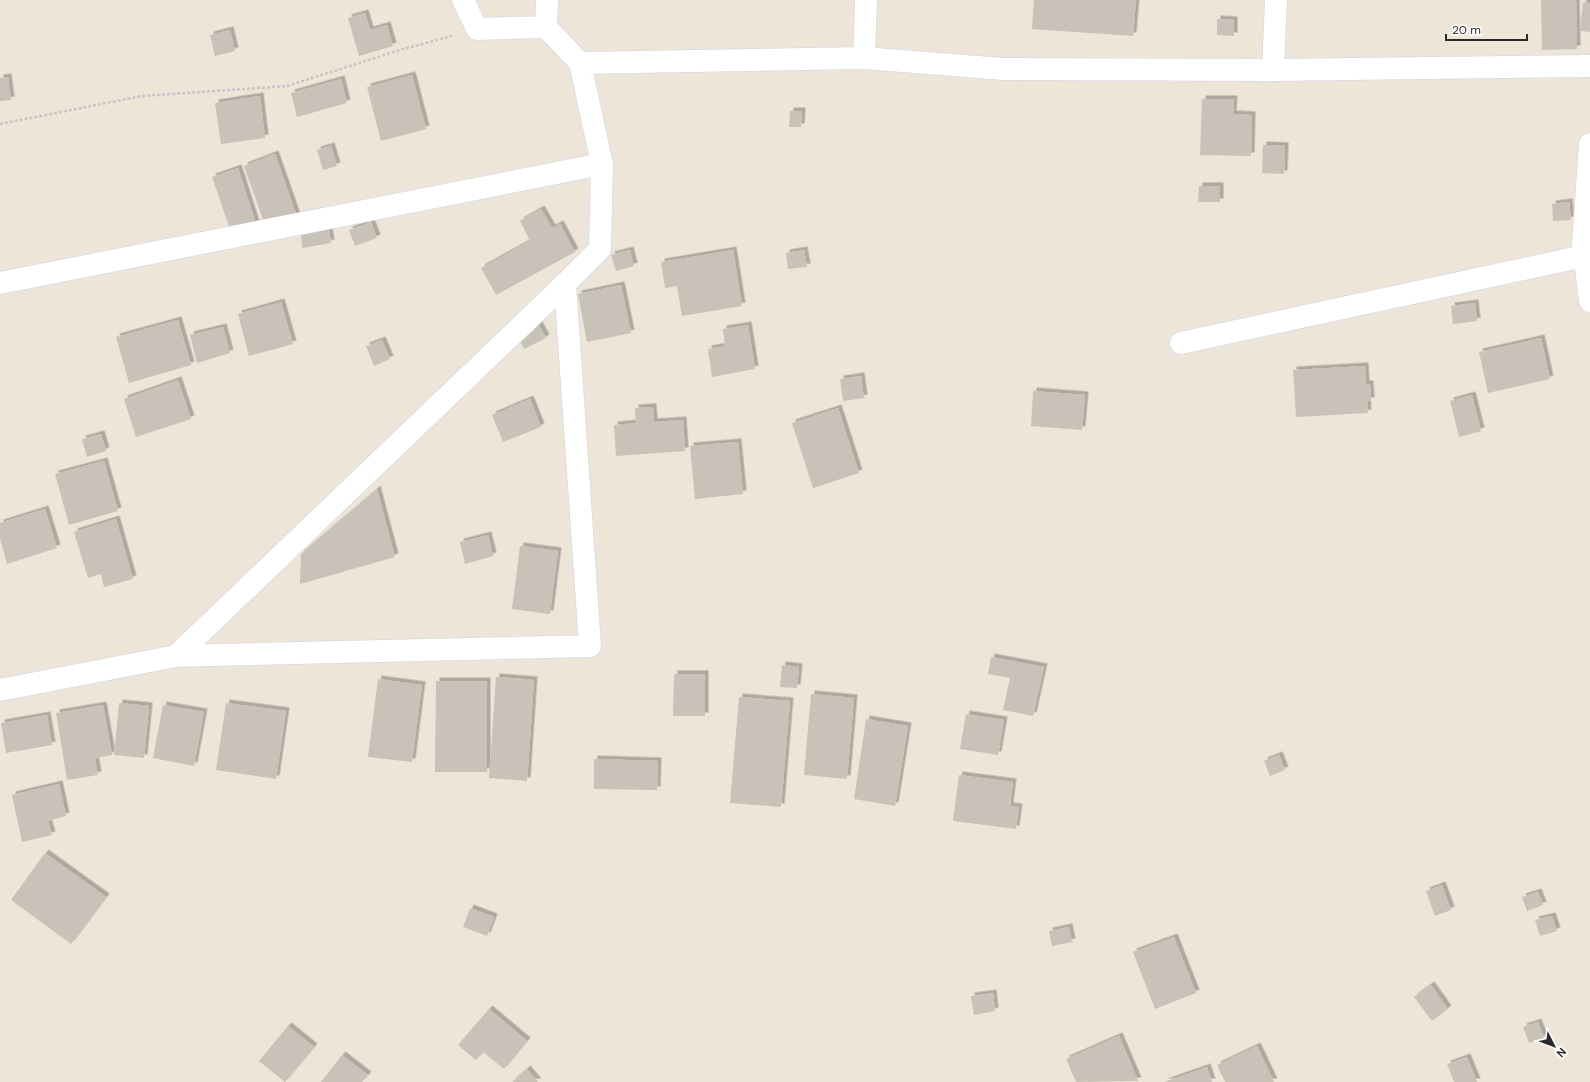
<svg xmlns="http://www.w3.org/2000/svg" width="1590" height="1082" viewBox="0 0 1590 1082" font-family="'DM Sans',sans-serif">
  <defs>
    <filter id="shadow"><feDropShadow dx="3.5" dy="-3.5" stdDeviation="0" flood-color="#0004"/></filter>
  </defs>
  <rect width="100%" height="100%" fill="#ede5d8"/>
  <path fill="#c8c2b8" filter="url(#shadow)" d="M1034,0H1136L1133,36L1032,29Z
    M1541,0H1576L1577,49L1542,50Z
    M1583,2L1590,3V32L1580,31Z
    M365,13L370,30L387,25L393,46L359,56L348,18Z
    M1217,19L1234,20V36L1217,35Z
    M230,30L235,51L215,56L210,35Z
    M412,75L426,129L381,141L367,87Z
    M8,77L11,100L0,101V78Z
    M341,79L347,103L297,117L291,93Z
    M260,96L265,138L221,144L215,103Z
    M1202,99H1234L1233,114L1252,115L1251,156L1200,155Z
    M790,111H802L801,127H789Z
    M1263,145L1285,146L1284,174L1262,173Z
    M331,146L337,166L323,170L317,150Z
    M275,154L297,217L266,228L244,166Z
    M238,168L256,224L231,232L212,177Z
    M1199,186H1220V202H1198Z
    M1569,202L1571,220L1553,221L1552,204Z
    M541,209L552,228L560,224L575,252L496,295L481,268L530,241L520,221Z
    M371,222L377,238L355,246L349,230Z
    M329,230L331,243L302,248L301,235Z
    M630,250L634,266L616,271L611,255Z
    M733,250L742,306L682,316L677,286L665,288L661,262Z
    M804,250L807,267L788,269L786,253Z
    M621,285L631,333L587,342L578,294Z
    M281,302L293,344L249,356L238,314Z
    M1475,303L1477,321L1453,324L1451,306Z
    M178,320L191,365L129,383L116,337Z
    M539,325L546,338L524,349L518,336Z
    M748,325L755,369L712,377L708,349L725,346L723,329Z
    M223,327L230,353L197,363L190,335Z
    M1541,338L1550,379L1488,393L1479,352Z
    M382,340L390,359L374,366L366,346Z
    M1365,366L1366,384H1370L1371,401H1367L1368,413L1296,417L1293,370Z
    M861,376L864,398L843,401L840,379Z
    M178,380L191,419L136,437L124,399Z
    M1033,391L1085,395L1082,430L1031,426Z
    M1472,395L1481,431L1459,437L1450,401Z
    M530,399L541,427L503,442L492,415Z
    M653,407L654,422L683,420L685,451L616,456L614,425L636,423L635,408Z
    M838,408L859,473L813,488L792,423Z
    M101,434L106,451L87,457L82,439Z
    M738,442L743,494L695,499L690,446Z
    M104,461L118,511L69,525L55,474Z
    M377,489L395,557L300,584L301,554Z
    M45,509L57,548L7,564L0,539V523Z
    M116,519L133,579L104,587L101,574L88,578L74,532Z
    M488,535L493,556L465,564L460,542Z
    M520,546L558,551L550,614L512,609Z
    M991,657L1044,667L1033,716L1003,710L1010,678L988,674Z
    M782,665L799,667L797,688L780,687Z
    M674,674H705V716H673Z
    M496,677L534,680L527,781L489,778Z
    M378,679L422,685L412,762L368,757Z
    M436,681H487V772H435Z
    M811,694L854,698L847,779L804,775Z
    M739,697L790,701L781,807L730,803Z
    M119,703L149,706L144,758L114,755Z
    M226,703L286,711L276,779L216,770Z
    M103,705L112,755L95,758L98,775L67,780L56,713Z
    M163,705L204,712L194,766L153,758Z
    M966,714L1004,720L998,755L960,749Z
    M47,715L52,745L6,753L1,723Z
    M866,719L908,726L895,806L854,799Z
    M1279,755L1285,770L1270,776L1264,761Z
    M594,759L658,761L657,790L594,789Z
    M959,775L1013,782L1010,806L1019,807L1016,829L953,821Z
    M59,784L66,816L48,821L52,835L22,842L12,795Z
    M45,853L106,897L71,944L11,900Z
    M1442,885L1451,910L1435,916L1426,891Z
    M1538,892L1543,905L1527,911L1522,897Z
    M470,908L494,917L487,936L463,927Z
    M1552,916L1557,931L1540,936L1535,920Z
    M1069,927L1072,942L1052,946L1049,931Z
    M1174,937L1196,993L1155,1009L1133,952Z
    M1431,985L1448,1009L1432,1021L1414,997Z
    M993,993L995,1011L974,1015L971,996Z
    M489,1009L527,1041L504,1069L483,1052L476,1060L458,1045Z
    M1538,1022L1544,1038L1529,1043L1523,1027Z
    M288,1026L314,1047L285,1082L259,1061Z
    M1119,1036L1138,1081L1076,1082L1066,1059Z
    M1257,1046L1274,1082H1225L1217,1065Z
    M342,1055L368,1075L362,1082H321Z
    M1467,1057L1477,1082H1454L1447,1064Z
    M1207,1067L1212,1082H1164Z
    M527,1069L538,1082H512Z"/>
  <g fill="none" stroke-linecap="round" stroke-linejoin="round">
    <defs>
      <path id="minor" d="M463,0L477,29L546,27
        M864,58L866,0
        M580,63L864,58L1003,69L1273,70L1590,66
        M1273,70L1276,0
        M1590,144L1583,244L1590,301
        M0,283L602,164
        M1181,343L1584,256
        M176,656L565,284L600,249L602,164L580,63L546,27L547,0
        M0,690L176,656L590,646L565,284"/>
    </defs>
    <use href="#minor" stroke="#ced1e4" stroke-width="23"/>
    <path stroke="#c7c7c7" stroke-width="2.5" stroke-dasharray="3 2" stroke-linecap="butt" d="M0,124L142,96L287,86L400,50L452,36"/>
    <use href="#minor" stroke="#fff" stroke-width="22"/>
  </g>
  <g transform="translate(1554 1046) rotate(132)" stroke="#ffffff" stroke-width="3" paint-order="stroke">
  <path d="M0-3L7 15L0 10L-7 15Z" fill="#292929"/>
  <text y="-6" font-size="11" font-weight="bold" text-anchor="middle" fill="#292929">N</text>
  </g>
  <path d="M1446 34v6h81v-6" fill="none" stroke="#292929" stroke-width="2"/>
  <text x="1452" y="34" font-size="12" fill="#292929" stroke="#ffffff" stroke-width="3" paint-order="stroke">20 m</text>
</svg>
